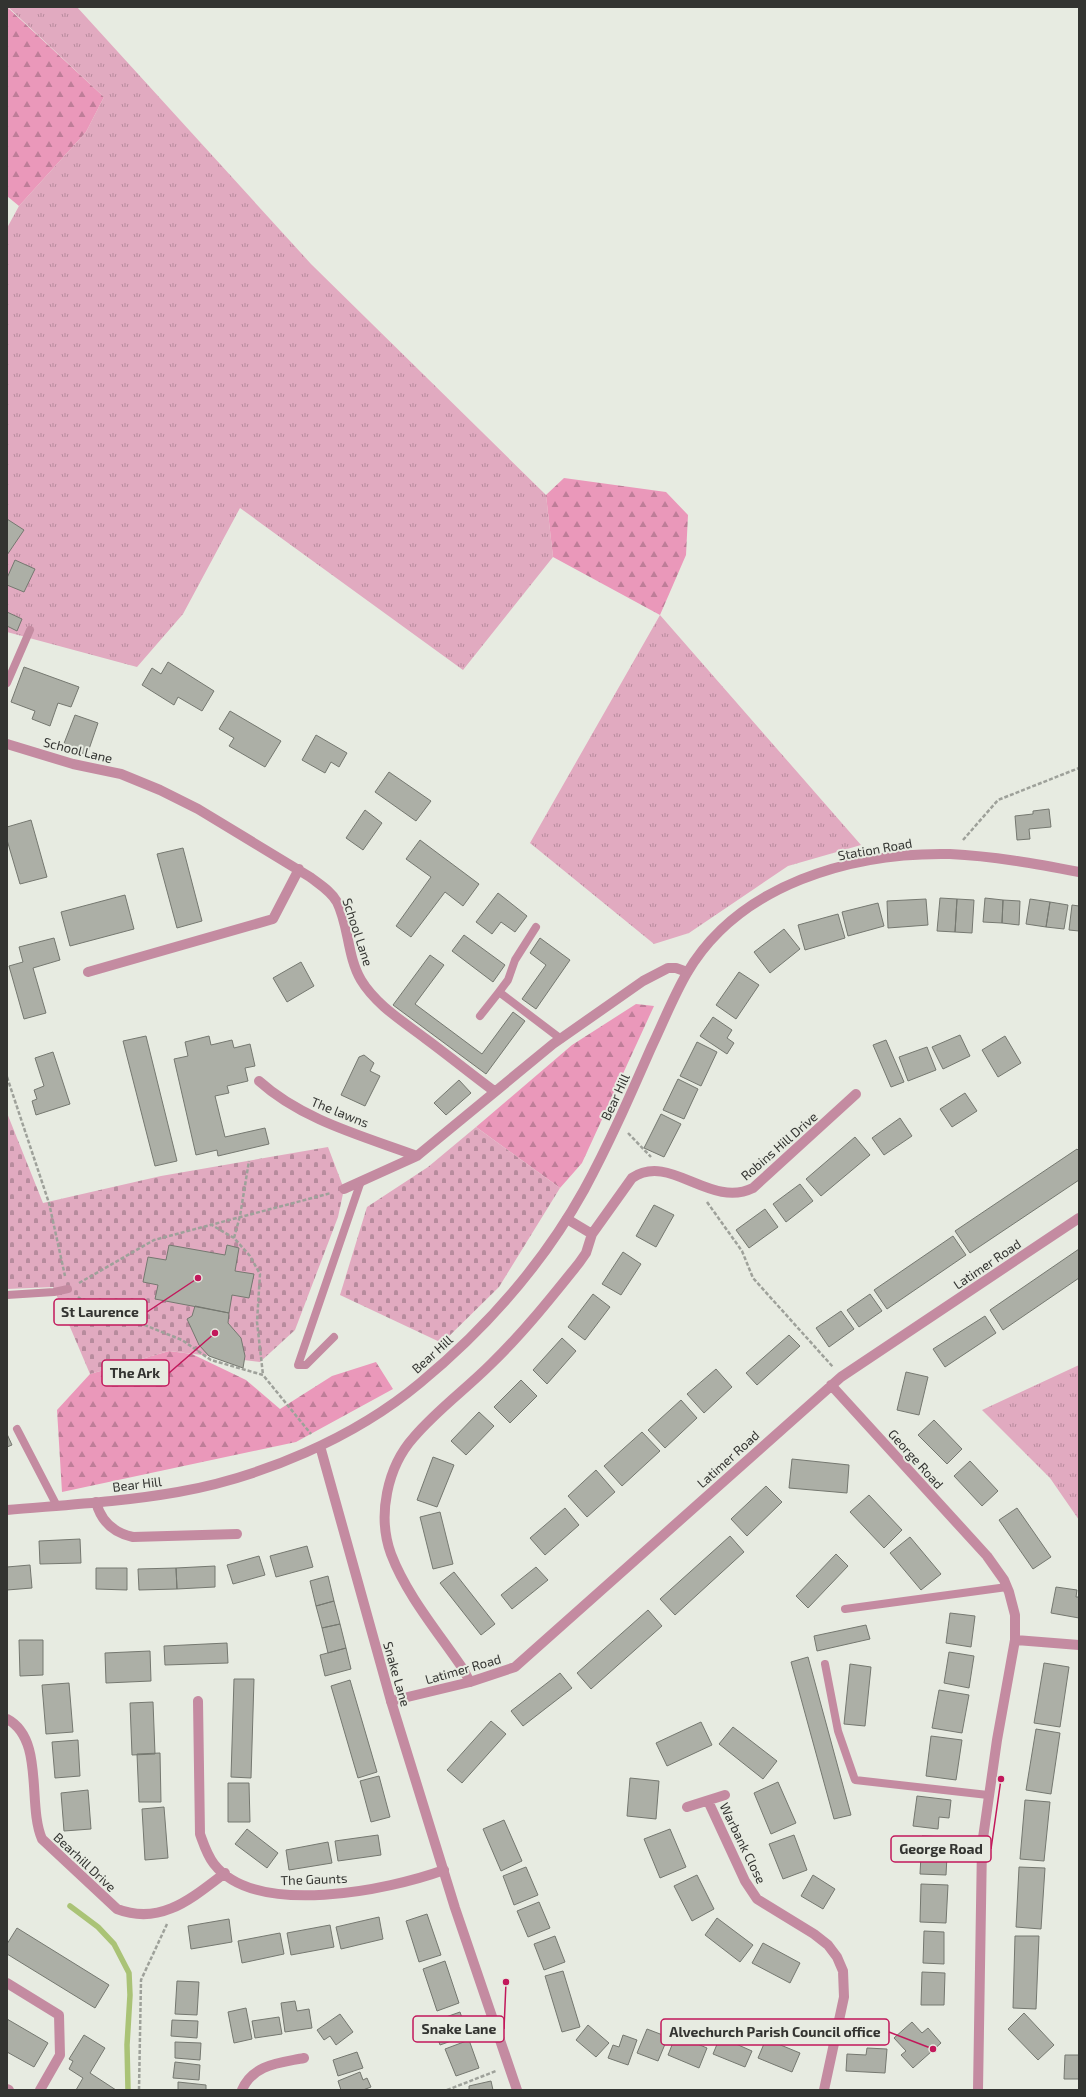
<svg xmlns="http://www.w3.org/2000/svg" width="1086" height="2097" viewBox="0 0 1086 2097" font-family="'Exo 2',sans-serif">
  <defs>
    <pattern id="grass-tufts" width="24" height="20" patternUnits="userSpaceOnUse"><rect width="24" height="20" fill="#e1aac0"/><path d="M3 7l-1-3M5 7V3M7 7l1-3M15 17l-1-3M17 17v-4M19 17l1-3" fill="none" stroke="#b78b9d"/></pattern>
    <pattern id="forest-firs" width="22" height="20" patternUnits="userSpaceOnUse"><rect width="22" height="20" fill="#ea98ba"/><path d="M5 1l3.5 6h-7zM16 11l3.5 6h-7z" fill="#be7d98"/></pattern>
    <pattern id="cemetery-stones" width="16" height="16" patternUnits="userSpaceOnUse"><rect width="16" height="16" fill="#e1aac0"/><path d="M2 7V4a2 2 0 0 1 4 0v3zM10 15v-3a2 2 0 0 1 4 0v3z" fill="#b78b9d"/></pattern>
  </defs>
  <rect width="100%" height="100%" fill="#e7ebe1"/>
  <path fill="url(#grass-tufts)" d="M8,7H77L311,264L546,495L553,557L463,670L240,508L183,614L137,667L7,632V228L19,206L86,132L104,97Z
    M660,615L861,845L788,866L689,933L654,944L530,843Z
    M1079,1365V1520L1050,1478L982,1410Z"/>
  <path fill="url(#forest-firs)" d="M7,7L104,97L86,132L19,206L7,196Z
    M564,478L666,492L688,515L686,555L660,615L553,557L546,495Z
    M636,1004L654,1006L582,1163L560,1188L476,1127L572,1045Z
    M169,1351L192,1354L246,1380L280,1409L332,1376L376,1362L393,1389L296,1442L62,1492L57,1410L90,1374Z"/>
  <path fill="url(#cemetery-stones)" d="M7,1113L43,1203L161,1176L328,1147L344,1189L338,1217L295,1330L260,1362L169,1351L90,1374L53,1287L7,1289Z
    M476,1127L560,1188L499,1287L442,1343L340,1295L367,1207L428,1167Z"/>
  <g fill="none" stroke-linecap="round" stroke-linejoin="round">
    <path stroke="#aac376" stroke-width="5.5" d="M70,1906L98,1927L114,1944L129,1973L130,1995L127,2045L128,2090"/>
  </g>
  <path fill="#acafa6" stroke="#757870" d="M7,519L24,530L7,555Z
    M15,560L35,569L24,592L7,585V578Z
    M7,612L22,619L17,631L7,626Z
    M168,662L214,691L202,711L178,697L174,705L142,685L152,668L161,674Z
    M24,667L79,687L71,707L58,703L50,726L32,719L35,711L11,702Z
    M230,711L281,741L265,767L229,746L234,738L219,729Z
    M75,715L98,723L87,755L63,746Z
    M316,735L347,753L339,767L331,762L325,773L302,760Z
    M389,772L431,801L416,821L375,792Z
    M1049,809L1051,827L1029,829L1030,839L1017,840L1015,816L1033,814V811Z
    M365,810L382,823L363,850L346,838Z
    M31,820L47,877L20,884L7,840V827Z
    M420,840L479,884L463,906L445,892L411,937L396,926L431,877L406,859Z
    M183,848L202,921L177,928L157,854Z
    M498,893L527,916L515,932L501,922L492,934L476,922Z
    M125,895L134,929L70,946L61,912Z
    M940,898L957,899L955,932L937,931Z
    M985,898L1003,900L1002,923L983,922Z
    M926,899L928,925L888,928L887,901Z
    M957,899L974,900L972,933L955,932Z
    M1030,899L1050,902L1046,927L1026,924Z
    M1003,900L1020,901L1019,925L1002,923Z
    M1050,902L1068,905L1064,929L1046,927Z
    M878,903L884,926L848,936L842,912Z
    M1072,905L1079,906V931L1069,930Z
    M838,914L845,938L805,950L798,925Z
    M784,929L800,949L770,973L754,952Z
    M464,935L505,965L493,982L452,951Z
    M54,938L60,960L33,968L46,1013L24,1019L9,966L23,962L19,947Z
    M540,938L570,960L536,1009L522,999L546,965L530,953Z
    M430,955L444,965L415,1004L482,1054L513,1012L525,1021L486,1074L393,1005Z
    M301,962L314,986L287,1002L273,978Z
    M739,972L759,985L736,1019L716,1005Z
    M713,1017L732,1030L727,1038L734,1043L727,1054L700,1036Z
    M960,1035L970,1056L943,1069L932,1047Z
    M146,1036L177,1161L155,1166L123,1041Z
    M209,1036L211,1045L232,1040L234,1048L250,1044L255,1066L245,1068L248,1081L227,1086L229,1093L215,1096L225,1137L265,1128L269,1144L218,1156L217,1150L196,1155L174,1059L188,1056L185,1042Z
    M1005,1036L1021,1063L998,1077L982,1050Z
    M886,1040L904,1082L891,1087L873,1045Z
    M697,1042L717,1052L701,1086L680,1076Z
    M927,1047L936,1070L908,1081L899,1057Z
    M53,1052L70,1104L36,1115L32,1101L37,1099L34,1090L44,1086L35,1058Z
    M364,1055L374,1063L370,1071L380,1076L365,1106L341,1095L359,1057Z
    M678,1079L698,1089L684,1119L663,1110Z
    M459,1080L471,1093L446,1115L434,1103Z
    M965,1093L977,1111L952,1127L940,1109Z
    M661,1114L681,1124L664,1157L644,1148Z
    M900,1118L912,1136L884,1155L872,1138Z
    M855,1137L870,1155L821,1196L806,1179Z
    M1077,1149L1079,1151V1180L970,1253L955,1231Z
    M800,1184L813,1201L786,1222L773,1204Z
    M654,1205L674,1215L656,1247L636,1236Z
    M765,1209L778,1227L749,1248L736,1230Z
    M953,1236L966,1255L887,1309L874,1290Z
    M169,1245L225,1255L227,1245L239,1248L235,1271L254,1274L249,1298L232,1295L229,1313L155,1299L158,1285L143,1282L148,1257L166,1260Z
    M1079,1249V1278L1003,1330L990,1310Z
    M623,1252L641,1264L621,1295L602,1284Z
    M593,1294L610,1307L585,1340L568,1327Z
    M870,1294L882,1311L859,1327L847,1310Z
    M195,1306L229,1313L228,1323L241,1338L245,1356L243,1368L209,1356L199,1345L187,1319L192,1316Z
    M841,1311L854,1329L829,1347L816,1328Z
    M985,1316L996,1333L945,1367L933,1349Z
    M789,1335L800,1346L757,1385L746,1373Z
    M562,1338L576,1351L547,1384L533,1370Z
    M716,1369L732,1387L704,1413L687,1394Z
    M906,1372L928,1377L919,1415L897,1410Z
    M521,1380L537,1396L510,1423L494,1407Z
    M681,1400L697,1418L665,1448L648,1430Z
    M479,1412L494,1426L466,1455L451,1441Z
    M934,1420L962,1449L947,1464L918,1435Z
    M642,1432L660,1451L622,1486L604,1466Z
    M7,1434L12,1445L7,1447Z
    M433,1457L454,1465L437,1507L417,1500Z
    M792,1459L849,1465L847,1493L789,1488Z
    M970,1461L998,1491L982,1506L954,1476Z
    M596,1470L615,1492L587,1517L568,1496Z
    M766,1486L782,1502L747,1536L731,1519Z
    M869,1495L902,1530L884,1548L850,1512Z
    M565,1508L579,1525L545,1555L530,1538Z
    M1017,1508L1051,1557L1033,1569L999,1520Z
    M440,1512L453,1564L433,1569L420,1517Z
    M730,1536L744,1552L675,1615L660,1599Z
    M910,1537L941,1574L921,1590L890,1553Z
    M80,1539L81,1563L40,1564L39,1541Z
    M307,1546L313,1567L276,1577L270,1556Z
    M836,1554L848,1566L808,1608L796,1596Z
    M259,1556L265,1575L233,1584L227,1565Z
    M30,1565L32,1588L7,1590V1567Z
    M215,1566V1587L177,1589L176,1568Z
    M536,1567L548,1580L512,1609L501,1595Z
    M96,1568H127V1590L96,1589Z
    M176,1568L177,1589L139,1590L138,1569Z
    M454,1572L495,1624L481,1635L440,1583Z
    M328,1576L334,1601L316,1606L310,1581Z
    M1056,1587L1077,1590L1076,1597H1079V1618L1051,1613Z
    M334,1601L340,1624L322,1628L316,1606Z
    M648,1610L662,1626L591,1689L577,1673Z
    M950,1613L975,1616L971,1647L946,1643Z
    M340,1624L346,1648L328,1653L322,1628Z
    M866,1625L870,1639L817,1651L814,1636Z
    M19,1640H43V1675L20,1676Z
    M227,1643L228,1663L165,1665L164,1646Z
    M346,1648L351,1669L325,1676L320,1655Z
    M150,1651L151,1681L106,1683L105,1653Z
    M949,1652L974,1656L969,1688L944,1683Z
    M808,1657L851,1815L834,1819L791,1662Z
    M1044,1663L1069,1667L1060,1727L1034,1723Z
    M850,1664L871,1667L865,1726L844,1724Z
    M560,1673L572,1688L523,1726L511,1711Z
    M234,1679H254L251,1778L231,1777Z
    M350,1680L377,1772L358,1778L331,1686Z
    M69,1683L73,1732L46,1734L42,1685Z
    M939,1690L969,1695L962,1733L932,1728Z
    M153,1702L155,1754L132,1755L130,1703Z
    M491,1721L506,1734L462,1783L447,1770Z
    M701,1722L712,1745L667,1766L656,1743Z
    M733,1727L777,1761L763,1779L719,1744Z
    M1036,1729L1060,1733L1051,1794L1026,1790Z
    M931,1736L962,1740L956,1780L926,1776Z
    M78,1740L80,1776L55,1778L52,1742Z
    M160,1753L161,1802H139L137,1754Z
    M379,1776L390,1817L371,1822L360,1781Z
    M630,1778L659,1781L656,1819L627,1816Z
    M778,1782L796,1823L771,1834L754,1793Z
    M228,1783H249L250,1822H228Z
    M88,1790L91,1829L64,1831L61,1793Z
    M917,1796L951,1800L949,1818L939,1817L938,1829L913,1826Z
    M1025,1800L1050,1802L1044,1861L1020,1859Z
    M164,1807L168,1858L145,1860L142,1809Z
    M504,1820L522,1861L501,1871L483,1829Z
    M247,1829L278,1853L267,1868L235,1844Z
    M670,1829L686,1867L660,1878L644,1839Z
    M378,1835L381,1855L338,1861L335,1841Z
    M794,1835L807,1870L783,1879L769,1844Z
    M922,1836L948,1837L946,1875L920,1874Z
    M328,1842L332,1863L289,1870L286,1850Z
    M526,1867L538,1895L514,1905L503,1876Z
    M1019,1867L1045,1868L1041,1929L1016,1927Z
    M697,1875L714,1909L692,1921L674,1886Z
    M813,1875L835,1889L823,1909L801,1896Z
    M921,1884L948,1885L946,1923L920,1922Z
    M539,1902L550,1928L528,1937L517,1911Z
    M427,1914L441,1955L419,1962L406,1921Z
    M379,1917L383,1939L341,1949L336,1927Z
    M717,1918L753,1945L740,1962L705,1935Z
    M229,1919L232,1942L191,1949L188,1926Z
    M330,1925L334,1947L291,1955L287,1933Z
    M17,1928L109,1985L95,2008L7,1954V1944Z
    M924,1931L944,1932V1964L923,1963Z
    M280,1933L284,1954L242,1963L238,1941Z
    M555,1936L565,1962L544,1970L534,1944Z
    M1015,1936H1039L1036,2009L1013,2008Z
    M763,1943L800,1963L790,1983L752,1963Z
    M445,1961L459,2003L437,2011L423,1969Z
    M563,1971L580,2027L562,2032L545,1976Z
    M922,1972L945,1973L944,2005H921Z
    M177,1981L199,1982L197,2015L175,2014Z
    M295,2001L297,2011L309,2009L312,2028L285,2032L281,2003Z
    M246,2008L252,2039L234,2043L228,2012Z
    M460,2012L468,2035L440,2045L432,2022Z
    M1024,2013L1054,2045L1038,2060L1008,2029Z
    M340,2014L353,2032L336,2045L330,2036L324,2040L317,2030Z
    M279,2017L282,2034L255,2038L252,2021Z
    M7,2019L48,2043L34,2067L7,2052Z
    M172,2020L198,2021L197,2038L171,2036Z
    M912,2022L922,2033L928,2028L941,2043L913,2068L901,2055L906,2051L894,2038Z
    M588,2025L609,2043L596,2057L576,2040Z
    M647,2029L668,2037L658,2061L637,2053Z
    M84,2035L105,2048L90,2073L116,2090H76L83,2078L69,2069L73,2061L69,2059Z
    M623,2035L637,2040L628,2065L608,2058L613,2045L619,2047Z
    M676,2035L707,2048L699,2068L668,2055Z
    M720,2037L752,2051L745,2067L713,2054Z
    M766,2039L800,2053L792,2072L758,2058Z
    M469,2040L479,2068L456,2076L445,2049Z
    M175,2042L201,2043L200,2060L175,2058Z
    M867,2048L887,2049L885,2073L846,2071L847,2054L866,2055Z
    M357,2052L363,2068L338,2076L333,2060Z
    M1065,2055H1079V2079H1064Z
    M175,2062L200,2065L199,2080L173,2078Z
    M360,2072L363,2080L367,2078L371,2087L363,2090H341L338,2081Z
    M491,2081L493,2090H469V2086Z
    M178,2082L206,2085V2090H178Z"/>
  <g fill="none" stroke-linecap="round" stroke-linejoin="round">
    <path stroke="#9ea19a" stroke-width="2.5" stroke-dasharray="4 2" stroke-linecap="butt" d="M963,840L998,800L1079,768
      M7,1077L49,1203L65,1276
      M628,1133L651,1157
      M707,1202L742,1251L753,1278L833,1367
      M210,1224L234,1238L250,1256L260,1274L257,1322L263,1375
      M234,1238L240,1216L249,1161
      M79,1283L154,1240L331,1193
      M78,1297L82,1300L182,1340L211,1360L263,1375L311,1434
      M139,2090L141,1980L167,1924
      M447,2090L496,2071"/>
    <path stroke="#c48ba1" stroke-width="8" d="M7,683L30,630
      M499,992L508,980L515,960L536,927
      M480,1016L499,992L561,1039
      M7,1295L54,1292L68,1289
      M334,1337L306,1365H298L361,1181
      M17,1429L57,1506
      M845,1609L1007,1587
      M825,1664L838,1731L855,1780L988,1795"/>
    <path stroke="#c48ba1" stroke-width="10" d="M7,744L73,764L121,774L160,790L198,809L310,877C319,884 331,891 337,902C349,926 347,956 361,980C376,1005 404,1022 426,1039C449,1056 471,1074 494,1091
      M88,972L273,919L299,869
      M259,1081C302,1120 363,1136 417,1156
      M344,1189L417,1156L553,1044L643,981L668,968H676L687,972
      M567,1219L592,1234
      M831,1385L987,1556L1004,1580L1009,1592L1015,1615V1640L997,1740L982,1845L978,2090
      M96,1502C101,1521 114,1533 133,1537L237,1534
      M1015,1640L1079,1645
      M470,1682L463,1669C438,1632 407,1596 391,1554C377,1516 387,1467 414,1437C437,1410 466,1389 491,1364C523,1333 551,1298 579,1263L586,1253L592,1234L632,1178C670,1152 710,1209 753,1188L856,1094
      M198,1701L200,1834C204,1845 207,1855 214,1864C256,1918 389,1890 444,1870
      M391,1701L470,1682L515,1667L841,1377L1079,1218
      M7,1719C45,1739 27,1805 42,1839L117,1909C161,1926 192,1898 225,1873
      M708,1801L745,1881L757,1899L814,1934L828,1945L837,1957L843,1971L844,1997L824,2090
      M687,1807L725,1795
      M7,1983L59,2015L60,2055L40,2090
      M242,2090C253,2064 280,2063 304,2058"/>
    <path stroke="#c48ba1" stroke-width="10" d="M320,1446L391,1701L455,1908L517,2090
      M7,1510C64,1505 121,1502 178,1492C262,1477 354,1438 420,1383C485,1329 543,1264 584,1190C609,1144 630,1096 651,1048C663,1023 673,997 687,973C739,884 852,852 950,854C993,856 1037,864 1079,872
      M7,2089L9,2090"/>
  </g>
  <g text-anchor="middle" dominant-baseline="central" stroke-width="4" stroke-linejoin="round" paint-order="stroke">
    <g font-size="13" fill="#333431" stroke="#e7ebe1">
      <text transform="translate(78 750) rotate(14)">School Lane</text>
      <text transform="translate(875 849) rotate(-10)">Station Road</text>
      <text transform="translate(358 932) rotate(72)">School Lane</text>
      <text transform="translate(615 1097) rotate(-65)">Bear Hill</text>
      <text transform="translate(340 1112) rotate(22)">The lawns</text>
      <text transform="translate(779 1146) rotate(-41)">Robins Hill Drive</text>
      <text transform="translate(987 1264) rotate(-34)">Latimer Road</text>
      <text transform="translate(432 1354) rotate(-42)">Bear Hill</text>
      <text transform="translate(728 1459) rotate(-42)">Latimer Road</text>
      <text transform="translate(916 1459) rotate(48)">George Road</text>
      <text transform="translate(137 1484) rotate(-7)">Bear Hill</text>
      <text transform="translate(463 1669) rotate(-16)">Latimer Road</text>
      <text transform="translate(397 1674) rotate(74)">Snake Lane</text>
      <text transform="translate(743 1843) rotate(64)">Warbank Close</text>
      <text transform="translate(85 1862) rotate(43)">Bearhill Drive</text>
      <text transform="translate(314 1879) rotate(-2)">The Gaunts</text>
    </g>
  </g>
  <path fill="none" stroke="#c2185b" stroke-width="1.5" d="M198 1278L147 1312M215 1333L169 1373M1001 1779L991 1849M506 1982L504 2029M933 2049L889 2032"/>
  <g fill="#c2185b" stroke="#e7ebe1" stroke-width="1.5">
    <circle cx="198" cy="1278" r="4"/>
    <circle cx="215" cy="1333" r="4"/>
    <circle cx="1001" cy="1779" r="4"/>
    <circle cx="506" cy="1982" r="4"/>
    <circle cx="933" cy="2049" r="4"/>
  </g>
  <g fill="#e7ebe1" stroke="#c2185b" stroke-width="1.5">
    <rect x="54" y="1299" width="93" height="26" rx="4"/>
    <rect x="102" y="1360" width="67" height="26" rx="4"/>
    <rect x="891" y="1836" width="100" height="26" rx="4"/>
    <rect x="413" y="2016" width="91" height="26" rx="4"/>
    <rect x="661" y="2019" width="228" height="26" rx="4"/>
  </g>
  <g font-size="14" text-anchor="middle" font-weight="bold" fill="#333431">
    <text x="100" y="1317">St Laurence</text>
    <text x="135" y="1378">The Ark</text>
    <text x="941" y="1854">George Road</text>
    <text x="459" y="2034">Snake Lane</text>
    <text x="775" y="2037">Alvechurch Parish Council office</text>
  </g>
  <rect width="1086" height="2097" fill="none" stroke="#333431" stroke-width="16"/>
</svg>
